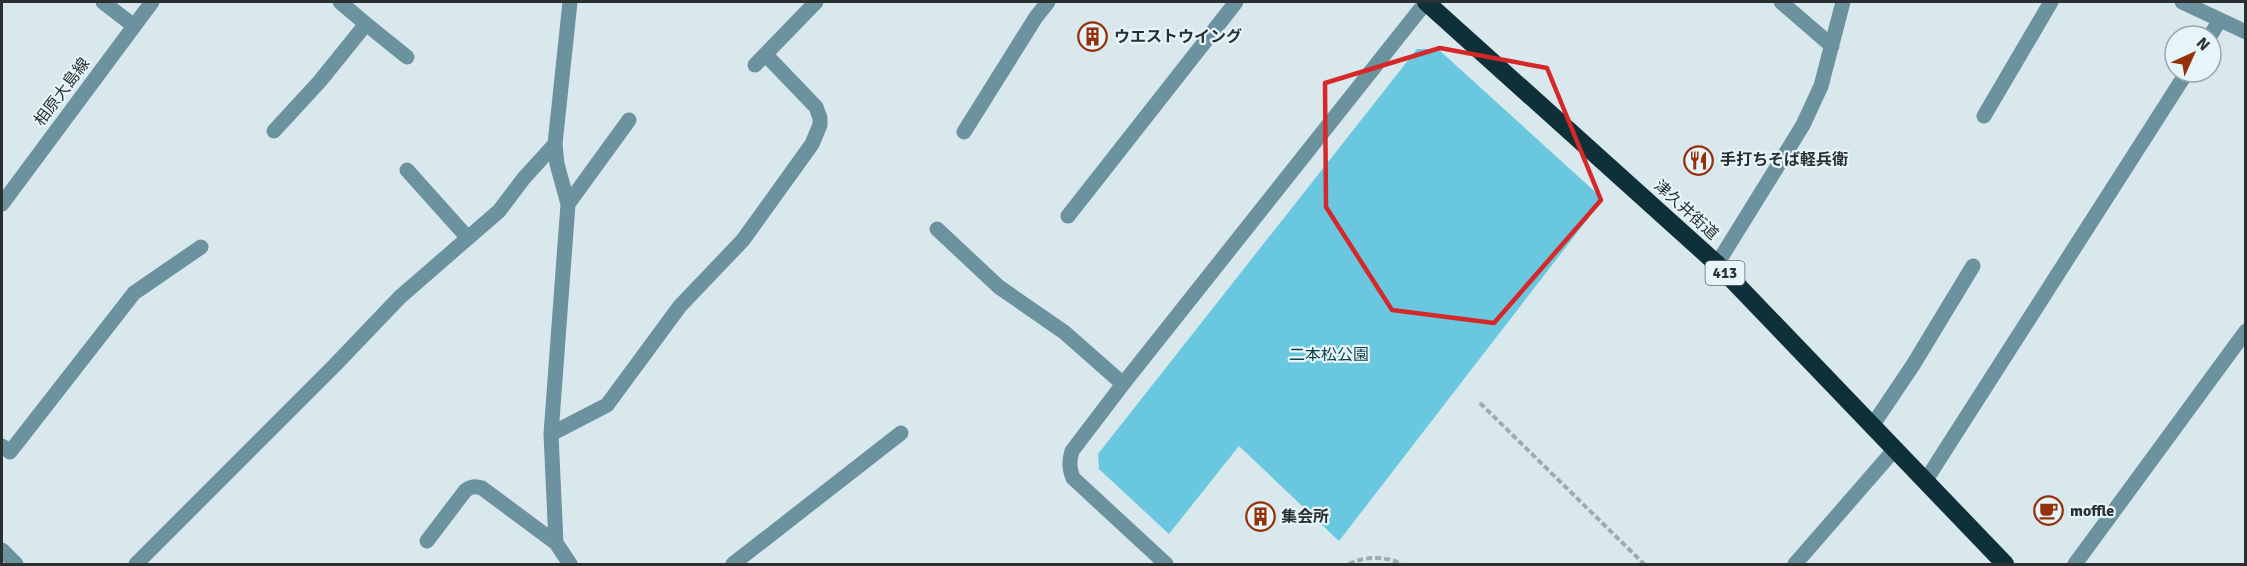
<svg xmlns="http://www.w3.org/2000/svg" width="2247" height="566" viewBox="0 0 2247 566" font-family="Signika,'Noto Sans JP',sans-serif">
  <rect width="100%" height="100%" fill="#d9e8ec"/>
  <path fill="#6ac7e0" d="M1417,49H1438L1603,199L1339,541L1239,446L1169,534L1099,469L1098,454Z"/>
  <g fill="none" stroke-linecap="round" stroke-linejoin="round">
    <path stroke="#9fabae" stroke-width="4" stroke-dasharray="6 3" stroke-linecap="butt" d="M1480,403L1644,564
      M1349,564C1364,556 1386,556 1402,564"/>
    <path stroke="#6b929e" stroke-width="15" d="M103,2L134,26
      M1781,2L1832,46
      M2182,2L2246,32
      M366,24L407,57
      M2210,36L2220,20
      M755,65L816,2
      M1984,116L2051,2
      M274,131L320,81L366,24L340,2
      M964,132L1036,17L1048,2
      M407,170L467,237
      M2,204L152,2
      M568,204L629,120
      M1068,216L1236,2
      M937,229L999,287L1064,332L1123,384
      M1717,264L1803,125L1821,86L1843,2
      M1872,426L1913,365L1973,266
      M551,434L607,405L680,306L743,240L812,144L820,125V118L816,107L766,55
      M2,446L10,452L134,293L201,247
      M1926,480L2187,72
      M427,541L465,491C471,486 475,486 482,488L556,543L570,564
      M556,543L551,434L568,204L557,164L555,144L570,2
      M2,550L16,564
      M136,564L335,365L400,297L499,211L524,178L555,144
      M733,564L901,433
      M1166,564L1073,478C1069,468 1069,461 1072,451L1123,384L1426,2
      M1795,564L1895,449
      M2075,564L2246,331"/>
    <path stroke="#0e3038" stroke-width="18" d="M1426,2L1717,264L2005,564"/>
  </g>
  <path fill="none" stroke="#d62828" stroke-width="4.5" stroke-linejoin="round" d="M1440,48L1547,68L1601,200L1494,323L1392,310L1326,207L1325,83Z"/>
  <defs>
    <symbol id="building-ring" viewBox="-11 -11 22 22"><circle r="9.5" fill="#e6f5f9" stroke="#96300a" stroke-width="1.5"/><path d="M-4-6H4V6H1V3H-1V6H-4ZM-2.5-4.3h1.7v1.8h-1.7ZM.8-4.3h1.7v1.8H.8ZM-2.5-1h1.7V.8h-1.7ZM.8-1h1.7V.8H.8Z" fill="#96300a"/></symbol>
    <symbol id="restaurant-ring" viewBox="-11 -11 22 22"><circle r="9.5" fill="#e6f5f9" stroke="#96300a" stroke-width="1.5"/><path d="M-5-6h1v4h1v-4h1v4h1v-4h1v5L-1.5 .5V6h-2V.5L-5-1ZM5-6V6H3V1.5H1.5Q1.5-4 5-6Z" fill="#96300a"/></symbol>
    <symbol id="cafe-ring" viewBox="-11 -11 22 22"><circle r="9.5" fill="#e6f5f9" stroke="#96300a" stroke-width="1.5"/><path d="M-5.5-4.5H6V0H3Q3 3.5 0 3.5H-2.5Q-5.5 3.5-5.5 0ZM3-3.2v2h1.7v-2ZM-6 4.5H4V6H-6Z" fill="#96300a"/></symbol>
  </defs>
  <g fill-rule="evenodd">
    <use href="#building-ring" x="1076" y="20" width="33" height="33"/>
    <use href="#restaurant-ring" x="1682" y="144" width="33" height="33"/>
    <use href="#cafe-ring" x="2032" y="494" width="33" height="33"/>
    <use href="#building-ring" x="1244" y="500" width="33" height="33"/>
  </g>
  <g text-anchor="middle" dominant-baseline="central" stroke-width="4.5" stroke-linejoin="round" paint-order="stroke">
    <rect fill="#e6f5f9" stroke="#626b6d" stroke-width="1.5" x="1705.5" y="261" width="39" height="24" rx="4.5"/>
    <g font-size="15" font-weight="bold" fill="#2a3031">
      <text x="1725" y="273">413</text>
    </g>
    <g font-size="16" font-weight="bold" fill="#2a3031" stroke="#e6f5f9" text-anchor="start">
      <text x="1114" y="37">ウエストウイング</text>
      <text x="1720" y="160">手打ちそば軽兵衛</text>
      <text x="2070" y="511">moffle</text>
      <text x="1281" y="517">集会所</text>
    </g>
    <g font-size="16" fill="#2a3031" stroke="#e6f5f9">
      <text transform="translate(62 92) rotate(-53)">相原大島線</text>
      <text transform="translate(1686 210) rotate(42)">津久井街道</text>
    </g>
    <g font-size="16" fill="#0d3e4a" stroke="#e6f5f9">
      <text x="1329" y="355">二本松公園</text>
    </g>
  </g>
  <rect width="2247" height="566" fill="none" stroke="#2a3031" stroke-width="6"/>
  <g transform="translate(2193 54) rotate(45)"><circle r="28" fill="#e6f5f9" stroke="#9ba6a9" stroke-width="1.5"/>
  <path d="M0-4.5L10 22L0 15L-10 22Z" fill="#96300a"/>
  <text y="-9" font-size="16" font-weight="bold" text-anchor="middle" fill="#2a3031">N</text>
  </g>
</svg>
